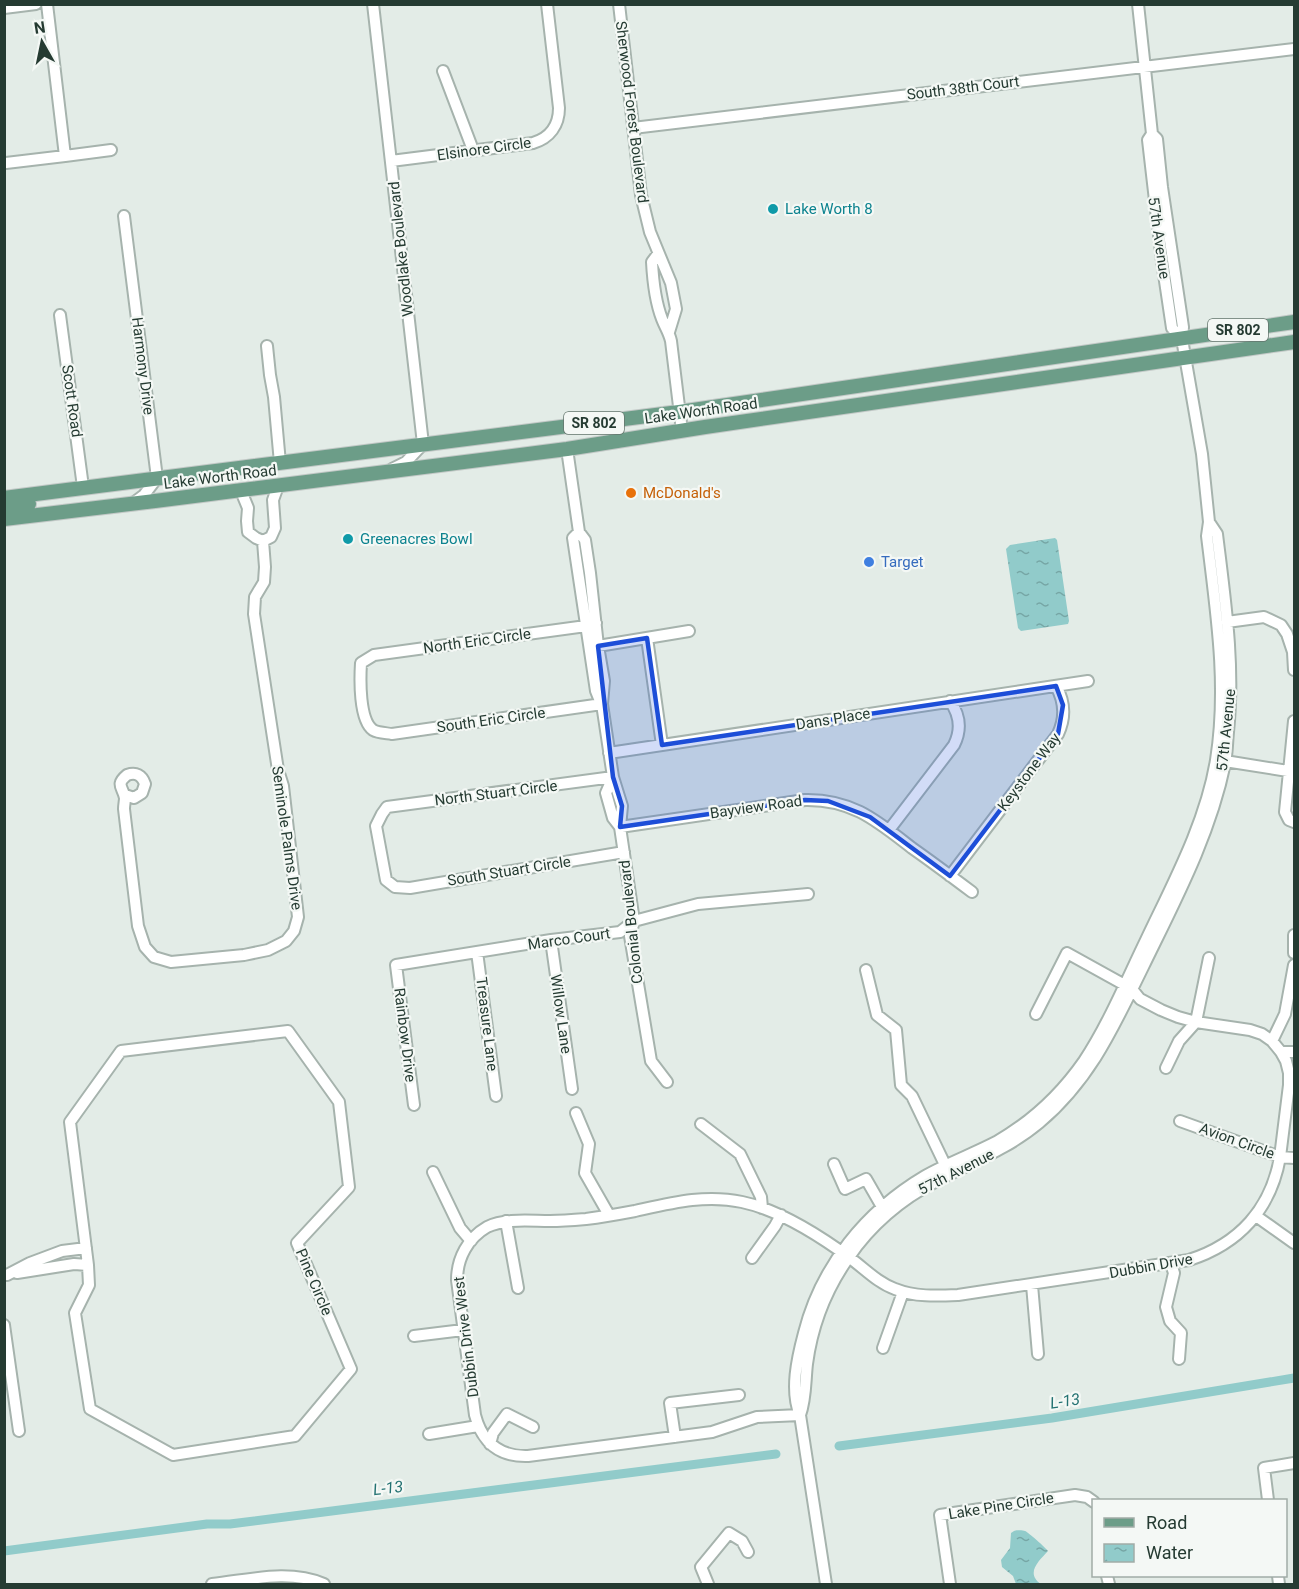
<svg xmlns="http://www.w3.org/2000/svg" width="1299" height="1589" viewBox="0 0 1299 1589" font-family="Roboto,sans-serif">
  <defs>
    <pattern id="water-ripples" width="26" height="14" patternUnits="userSpaceOnUse" patternTransform="scale(1.5)"><rect width="26" height="14" fill="#91cbca"/><path d="M2 4q2-2 4 0t4 0M15 11q2-2 4 0t4 0" fill="none" stroke="#76a6a5"/></pattern>
  </defs>
  <rect width="100%" height="100%" fill="#e3ece7"/>
  <path fill="url(#water-ripples)" d="M1055,538L1057,540L1069,621L1068,624L1021,631L1018,628L1006,549L1010,545Z
    M1014,1531C1016,1530 1023,1530 1025,1531C1028,1532 1046,1548 1048,1551C1039,1561 1025,1573 1041,1584H1016L1013,1576L1002,1567L1001,1560L1010,1548L1011,1533Z"/>
  <g fill="none" stroke-linecap="round" stroke-linejoin="round">
    <path stroke="#91cbca" stroke-width="9" d="M839,1446L1052,1418L1294,1378
      M4,1551L207,1524H230L776,1454"/>
    <defs>
      <path id="minor" d="M373,4L423,444L406,462L392,469
        M619,4L641,195L650,232L671,283L676,309L669,332
        M4,8L36,4
        M443,71L473,150
        M633,128L1294,49
        M1152,134L1148,140L1162,261L1172,328L1182,339
        M65,156L111,150
        M391,161L533,143C550,138 559,125 559,108L547,4
        M6,163L65,156L47,4
        M124,216L157,478L144,495L132,504
        M658,254L652,262C653,281 655,301 662,319C665,327 669,332 671,341L682,431
        M60,315L83,487
        M267,346L270,375L274,397L280,463
        M567,449L579,532L585,540L590,573L598,646L604,681L602,704L613,777L622,806L620,827L634,921L630,936L651,1061L667,1082
        M241,491L248,508L247,521L248,532L256,538L263,541L271,537L275,528L273,500L278,486
        M579,532L573,538L596,691L600,701
        M1227,622L1264,617L1281,625L1287,634L1293,652L1294,670
        M596,623L586,626L374,655L361,663C360,679 359,720 373,730C378,733 386,733 392,734L602,704
        M647,638L662,745
        M592,647L689,631
        M1294,721L1285,812L1289,820L1294,822
        M609,753L1088,681
        M1225,761L1294,772
        M613,777L387,807L382,814L376,826L386,880L395,887L410,888L624,852
        M613,777L606,793L613,818L620,827
        M125,795L134,798L142,793L145,784C142,775 136,772 127,775C115,785 123,787 125,798C125,801 124,805 124,809L138,926L145,947L154,957L171,962L244,955L268,950L286,941L294,931L298,917L283,786L278,770L254,614L255,597L264,582L265,567L263,541
        M620,827L805,800C852,799 877,821 912,848C932,862 952,877 972,892
        M889,830L954,745C962,729 960,715 950,701
        M950,876L1058,734C1066,717 1065,702 1056,686
        M1294,935V953
        M551,940L572,1089
        M477,952L496,1096
        M866,970L877,1015L896,1030L901,1085L912,1096L948,1171
        M288,1031L339,1102L349,1187L297,1243L351,1369L295,1436L173,1455L90,1409L75,1313L89,1285L88,1265L70,1122L121,1051Z
        M1272,1041L1285,1014L1294,965
        M1281,1052H1294
        M1166,1068L1179,1041L1196,1022L1209,958
        M414,1105L396,965L551,940L620,932L634,921L698,904L808,894
        M576,1113L589,1144L585,1173L609,1215
        M1180,1121L1280,1157L1294,1158
        M701,1124L740,1154L761,1197L762,1208
        M834,1164L845,1189L866,1179L885,1212
        M433,1172L460,1228L471,1241
        M1256,1216L1294,1243
        M506,1221L518,1288
        M752,1258L775,1226L781,1215
        M1171,1264L1174,1273L1166,1307L1170,1321L1181,1333L1179,1359
        M17,1273L74,1264L88,1265
        M7,1275L30,1263L62,1251L86,1248
        M1032,1285L1038,1354
        M4,1325L19,1431
        M414,1336L463,1330
        M883,1348L903,1292
        M800,1415L757,1417L712,1432L528,1456C499,1457 482,1442 475,1415L457,1280C457,1258 468,1238 487,1227C506,1218 529,1221 550,1221C562,1221 574,1220 586,1219C602,1217 619,1214 635,1211C671,1203 705,1194 742,1202C780,1210 820,1236 850,1258C865,1269 878,1283 895,1289C915,1297 936,1296 958,1295L1189,1260C1239,1244 1271,1209 1280,1157L1289,1085V1073L1286,1061L1281,1052L1272,1041L1262,1034L1250,1030L1196,1022L1178,1017L1161,1010L1140,999L1132,989L1067,953L1036,1014
        M800,1415C806,1399 805,1381 807,1364C812,1326 827,1288 849,1257C870,1226 901,1199 935,1182C970,1163 1008,1149 1039,1123C1091,1079 1114,1026 1143,967C1175,901 1210,836 1225,763C1227,753 1227,742 1228,732C1235,665 1225,600 1217,534L1209,522
        M429,1434L478,1426
        M675,1437L670,1403L739,1395
        M490,1444L493,1433L507,1414L533,1427
        M1268,1500L1264,1468L1294,1463
        M1107,1576L1109,1584
        M1278,1576L1279,1584
        M212,1584C250,1580 288,1569 324,1584
        M708,1584L701,1567L729,1533L742,1541L748,1552
        M826,1584L800,1415C790,1391 797,1359 804,1333C821,1266 866,1211 925,1176C948,1163 973,1154 996,1142C1031,1122 1061,1094 1084,1061C1108,1025 1127,979 1146,940C1173,883 1206,822 1216,760C1228,685 1216,611 1207,536L1209,522L1202,454L1182,339L1183,327L1162,187L1157,139L1152,134L1138,4
        M950,1584L940,1515L1075,1495L1087,1497L1094,1502"/>
      <path id="major" d="M4,498L679,412L1294,322
        M4,507L29,504
        M4,519L155,501L567,449L705,427L1294,342"/>
    </defs>
    <use href="#minor" stroke="#a6b3ad" stroke-width="14"/>
    <use href="#major" stroke="#c2c8c6" stroke-width="16"/>
    <use href="#minor" stroke="#fff" stroke-width="10"/>
    <use href="#major" stroke="#6c9d88" stroke-width="14"/>
  </g>
  <path fill="#1d4ed8" fill-opacity="0.2" stroke="#1d4ed8" stroke-width="4.5" stroke-linejoin="round" d="M647,638L662,745L1056,686L1063,705L1058,734L950,876L870,817L828,801L805,800L620,827L622,806L613,777L598,646Z"/>
  <g fill="#0f9aa8" stroke="#f4f8f5" stroke-width="2">
    <circle cx="773" cy="209" r="6"/>
    <circle cx="348" cy="539" r="6"/>
  </g>
  <circle fill="#e8710a" stroke="#f4f8f5" stroke-width="2" cx="631" cy="493" r="6"/>
  <circle fill="#3f7fe0" stroke="#f4f8f5" stroke-width="2" cx="869" cy="562" r="6"/>
  <g text-anchor="middle" dominant-baseline="central" stroke-width="4.5" stroke-linejoin="round" paint-order="stroke">
    <g fill="#f4f8f5" stroke="#63746c" stroke-width="1.5">
      <rect x="1208" y="319" width="60" height="22" rx="4.5"/>
      <rect x="564" y="412" width="60" height="22" rx="4.5"/>
    </g>
    <g font-size="14" font-weight="bold" fill="#253b32">
      <text x="1238" y="330">SR 802</text>
      <text x="594" y="423">SR 802</text>
    </g>
    <g font-size="15" fill="#253b32" stroke="#f4f8f5">
      <text transform="translate(963 88) rotate(-7)">South 38th Court</text>
      <text transform="translate(632 112) rotate(83)">Sherwood Forest Boulevard</text>
      <text transform="translate(484 149) rotate(-8)">Elsinore Circle</text>
      <text transform="translate(1159 238) rotate(82)">57th Avenue</text>
      <text transform="translate(401 249) rotate(-96)">Woodlake Boulevard</text>
      <text transform="translate(143 366) rotate(83)">Harmony Drive</text>
      <text transform="translate(72 401) rotate(82)">Scott Road</text>
      <text transform="translate(701 411) rotate(-8)">Lake Worth Road</text>
      <text transform="translate(220 477) rotate(-7)">Lake Worth Road</text>
      <text transform="translate(477 641) rotate(-8)">North Eric Circle</text>
      <text transform="translate(833 719) rotate(-9)">Dans Place</text>
      <text transform="translate(491 720) rotate(-8)">South Eric Circle</text>
      <text transform="translate(1226 730) rotate(-84)">57th Avenue</text>
      <text transform="translate(1029 772) rotate(-53)">Keystone Way</text>
      <text transform="translate(496 793) rotate(-7)">North Stuart Circle</text>
      <text transform="translate(756 807) rotate(-8)">Bayview Road</text>
      <text transform="translate(287 838) rotate(82)">Seminole Palms Drive</text>
      <text transform="translate(509 871) rotate(-9)">South Stuart Circle</text>
      <text transform="translate(631 922) rotate(-96)">Colonial Boulevard</text>
      <text transform="translate(569 939) rotate(-8)">Marco Court</text>
      <text transform="translate(561 1014) rotate(82)">Willow Lane</text>
      <text transform="translate(487 1024) rotate(83)">Treasure Lane</text>
      <text transform="translate(405 1035) rotate(83)">Rainbow Drive</text>
      <text transform="translate(1237 1141) rotate(20)">Avion Circle</text>
      <text transform="translate(956 1172) rotate(-27)">57th Avenue</text>
      <text transform="translate(1151 1266) rotate(-10)">Dubbin Drive</text>
      <text transform="translate(314 1282) rotate(67)">Pine Circle</text>
      <text transform="translate(466 1337) rotate(-97)">Dubbin Drive West</text>
      <text transform="translate(1001 1506) rotate(-9)">Lake Pine Circle</text>
    </g>
    <g font-size="15" fill="#0d838f" stroke="#f4f8f5" text-anchor="start">
      <text x="785" y="209">Lake Worth 8</text>
      <text x="360" y="539">Greenacres Bowl</text>
    </g>
    <g font-size="15" fill="#c56008" stroke="#f4f8f5" text-anchor="start">
      <text x="643" y="493">McDonald's</text>
    </g>
    <g font-size="15" fill="#366cbe" stroke="#f4f8f5" text-anchor="start">
      <text x="881" y="562">Target</text>
    </g>
    <g font-size="16" font-style="italic" fill="#247272" stroke="#f4f8f5">
      <text transform="translate(1065 1401) rotate(-9)">L-13</text>
      <text transform="translate(388 1488) rotate(-7)">L-13</text>
    </g>
  </g>
  <rect width="1299" height="1589" fill="none" stroke="#253b32" stroke-width="12"/>
  <rect x="1092" y="1499" width="195" height="78" fill="#f4f8f5" stroke="#a1aca7" stroke-width="1.5"/>
  <rect x="1104" y="1518" width="30" height="9" fill="#6c9d88" stroke="#a1aca7" stroke-width="1.5"/>
  <text x="1146" y="1529" font-size="18" fill="#253b32">Road</text>
  <rect x="1104" y="1544" width="30" height="18" fill="url(#water-ripples)" stroke="#a1aca7" stroke-width="1.5"/>
  <text x="1146" y="1559" font-size="18" fill="#253b32">Water</text>
  <g transform="translate(42 42) rotate(351)" stroke="#f4f8f5" stroke-width="4.5" paint-order="stroke">
  <path d="M0-4.5L10 22L0 15L-10 22Z" fill="#253b32"/>
  <text y="-9" font-size="16" font-weight="bold" text-anchor="middle" fill="#253b32">N</text>
  </g>
</svg>
